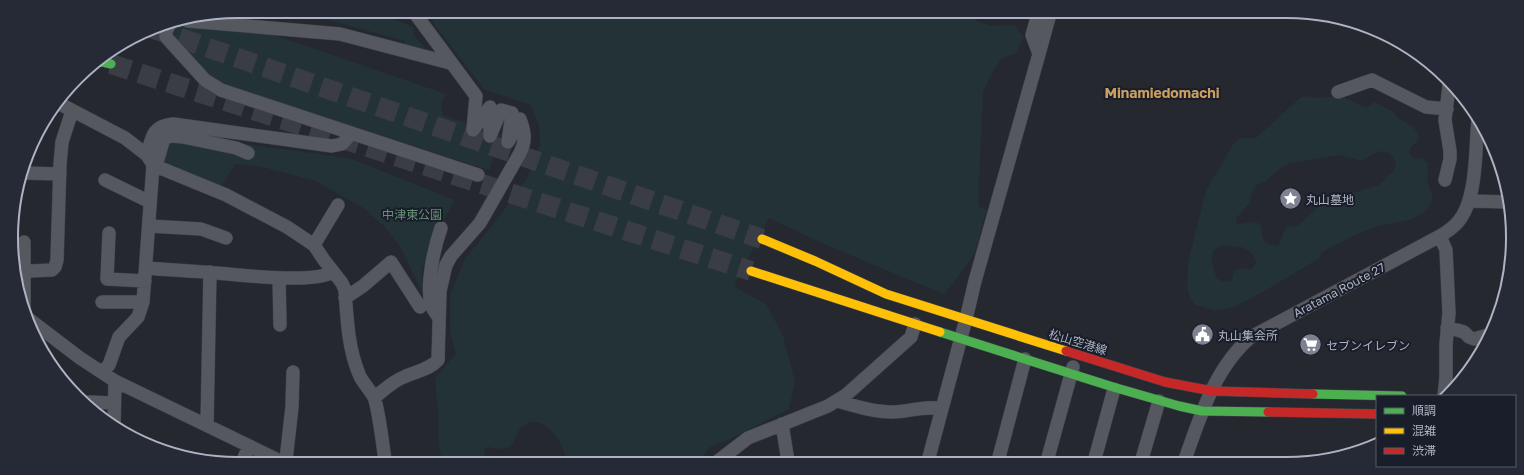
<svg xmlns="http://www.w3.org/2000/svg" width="1524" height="475" viewBox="0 0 1524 475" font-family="'Golos Text','Noto Sans JP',sans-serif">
  <rect width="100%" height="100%" fill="#262830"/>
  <path fill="#233236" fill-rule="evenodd" d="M295,11L394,12L392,19L413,27L414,36L424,46L423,52L404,47L405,41Z
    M427,12L972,14L976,21L992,26L1014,25L1024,37L1016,53L1002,58L993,71L983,91L978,206L987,210C981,223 981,237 975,251C970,263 953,283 944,294L824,244L769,218L734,286L745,293L766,304L783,336L795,382L789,409L730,439L710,447L698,461L566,460C565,446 548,419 531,422C514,426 518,444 507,448C501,450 494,448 488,447L485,449L484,457L486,460H442L439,446L438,411L435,378L456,354L450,330V295L465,259L496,221L527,178L540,145L539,124L530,105L484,89L436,27Z
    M176,25L229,28L268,33L446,94L441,105L443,115L503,135L489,170L221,85L206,75L172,38L173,26Z
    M1308,96L1313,98L1341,96L1366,108L1374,102L1394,112L1398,118L1414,128L1419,135L1418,141L1410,148L1409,153L1414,158L1423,159L1428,163C1428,169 1427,174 1427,179C1428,187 1435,194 1431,202C1423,224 1390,221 1372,228C1355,234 1338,244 1322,252L1319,258C1291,275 1263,293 1233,307C1227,310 1222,308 1215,311L1194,304L1190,298L1187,288L1188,263L1206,191L1232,146L1240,138H1256L1301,97ZM1382,151L1389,153L1396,162L1394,170L1379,185L1356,192L1341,195L1322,203L1299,225L1287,227C1282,233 1282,240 1278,246C1261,245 1264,237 1260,224C1252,219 1245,225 1237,224L1236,218L1249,204L1252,192L1257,185L1266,181L1279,169L1290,163L1340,155L1363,161L1371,155ZM1222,245L1242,247L1252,253L1256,263L1251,270C1246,268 1239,267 1234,271L1232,279L1230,282H1224L1216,278L1211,258L1213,251Z
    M168,142L238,143L349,158L455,200L436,232L422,269V292L401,248L385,227L365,209L316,181L258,166L235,164L221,187L172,168L163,159Z"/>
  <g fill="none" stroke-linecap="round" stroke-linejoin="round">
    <path stroke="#3a3d46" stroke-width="20" stroke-dasharray="20 10" stroke-linecap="butt" d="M151,28L762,239
      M111,64L751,271"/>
    <defs>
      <path id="street" d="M188,21L340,34L450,63
        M170,24L166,31V37L205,80L221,90L478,175
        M1039,54L1050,14
        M1338,92L1372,80L1426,107L1447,109
        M60,104L125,138L147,155L153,165L226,195L287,227L314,245L324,260L342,283L345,290C347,318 348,348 359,374C362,383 373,392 375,400C380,419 382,440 385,460
        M147,155C152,137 152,126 173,124L332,146L342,144L352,133
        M24,173L60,174
        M105,180L150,202
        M1445,180L1450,159V151L1445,120L1449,86
        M1469,201L1509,202
        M149,226L201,229L226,238
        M109,233L107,279L145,281
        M1440,236L1446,250L1449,313L1446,344V377L1444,396
        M24,242V269L25,273
        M314,245L338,205
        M146,268C170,270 193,271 217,273C242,275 312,284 333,272
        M279,278L280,325
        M345,298L363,286L391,262L420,307
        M102,302H143
        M24,307V279L25,273L30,271L52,270L55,267L57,260L60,164L62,142L72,111
        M437,315C435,312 432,308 431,305C426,284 434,248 441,228
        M30,320L80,358L115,381L278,460
        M1447,328L1457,330L1464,332L1469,337L1474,339L1488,335
        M102,372L109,365L119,337L138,317L143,302L153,165L158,159L164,138L172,136L183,137L236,148L248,153
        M375,397C384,390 393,381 404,377C416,371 429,370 438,360L440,291L446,265L451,256L480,223L520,153C526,141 525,132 520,119L508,142L512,113L501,110L490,136V107L473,130L476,96L414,12
        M837,401C855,406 873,412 892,412C909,412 925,405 942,409
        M88,402L114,403
        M782,424L788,461
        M207,425L210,272
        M114,427L115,381
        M243,460L249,446
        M286,460L292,407L293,372
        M718,461L748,438L828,406L846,395L911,337L915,324
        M928,461L966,319L975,281L1039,54L1032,35L1038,14
        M998,461L1025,359
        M1047,461L1073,367
        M1094,462L1114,389
        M1141,462L1159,401
        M1184,462C1200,418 1214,368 1251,337L1440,236C1445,233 1450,230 1455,225C1478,204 1475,149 1478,119"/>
      <path id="fast" d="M98,61L111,64
        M940,332L1113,387L1179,406L1202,411L1268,412
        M1313,394L1402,396"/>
      <path id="slow" d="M762,239L815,261L886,294L1066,351
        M751,271L940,332"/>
      <path id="jam" d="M1066,351L1165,382L1212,391L1313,394
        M1268,412L1377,414"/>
    </defs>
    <use href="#street" stroke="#41434a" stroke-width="14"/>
    <use href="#fast" stroke="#42454d" stroke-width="10"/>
    <use href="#slow" stroke="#42454d" stroke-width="10"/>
    <use href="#jam" stroke="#42454d" stroke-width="10"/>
    <use href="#street" stroke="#55585f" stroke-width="13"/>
    <use href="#fast" stroke="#4caf50" stroke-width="9"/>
    <use href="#slow" stroke="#ffc107" stroke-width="9"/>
    <use href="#jam" stroke="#c62828" stroke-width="9"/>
  </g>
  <defs>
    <symbol id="sight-disc" viewBox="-11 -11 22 22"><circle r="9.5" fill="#7e8290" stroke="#191e2a"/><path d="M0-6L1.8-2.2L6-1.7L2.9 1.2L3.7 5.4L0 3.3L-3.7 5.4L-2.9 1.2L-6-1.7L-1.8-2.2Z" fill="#fff"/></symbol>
    <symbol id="civic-disc" viewBox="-11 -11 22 22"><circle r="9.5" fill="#7e8290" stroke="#191e2a"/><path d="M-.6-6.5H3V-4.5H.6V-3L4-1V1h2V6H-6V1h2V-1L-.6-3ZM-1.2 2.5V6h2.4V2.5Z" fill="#fff"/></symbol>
    <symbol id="supermarket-disc" viewBox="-11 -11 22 22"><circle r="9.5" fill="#7e8290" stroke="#191e2a"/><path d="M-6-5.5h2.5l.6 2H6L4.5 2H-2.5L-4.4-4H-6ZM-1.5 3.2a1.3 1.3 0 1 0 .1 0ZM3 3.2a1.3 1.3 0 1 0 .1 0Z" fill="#fff"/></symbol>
  </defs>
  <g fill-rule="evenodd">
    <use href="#sight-disc" x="1278" y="186" width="25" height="25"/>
    <use href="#civic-disc" x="1190" y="322" width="25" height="25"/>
    <use href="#supermarket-disc" x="1298" y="332" width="25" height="25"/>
  </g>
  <g text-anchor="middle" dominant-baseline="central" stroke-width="4" stroke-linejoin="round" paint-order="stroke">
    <g font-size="12" fill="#aeb3c3" stroke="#191e2a" text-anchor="start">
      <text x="1306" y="199">丸山墓地</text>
      <text x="1218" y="335">丸山集会所</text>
      <text x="1326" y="345">セブンイレブン</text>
    </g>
    <g font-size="12" fill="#679177" stroke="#191e2a">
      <text x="412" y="214">中津東公園</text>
    </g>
    <g font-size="12" fill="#aeb3c3" stroke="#191e2a">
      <text transform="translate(1339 290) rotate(-28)">Aratama Route 27</text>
      <text transform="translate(1078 342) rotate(17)">松山空港線</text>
    </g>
    <g font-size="14" font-weight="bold" fill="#cc9f5f" stroke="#191e2a">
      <text x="1162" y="92">Minamiedomachi</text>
    </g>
  </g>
  <path d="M0 0H1524V475H0ZM237 18H1287A219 219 0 0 1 1506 237V238A219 219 0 0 1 1287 457H237A219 219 0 0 1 18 238V237A219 219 0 0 1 237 18Z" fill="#252a36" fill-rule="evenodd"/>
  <path fill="none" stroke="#aeb3c3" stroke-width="2" d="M237 18H1287A219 219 0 0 1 1506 237V238A219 219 0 0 1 1287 457H237A219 219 0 0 1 18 238V237A219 219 0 0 1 237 18Z"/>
  <rect x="1376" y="395" width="140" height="72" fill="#191e2a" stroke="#555a67"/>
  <rect x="1384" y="408" width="20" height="6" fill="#4caf50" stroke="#555a67"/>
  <text x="1412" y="415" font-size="12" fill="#aeb3c3">順調</text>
  <rect x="1384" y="428" width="20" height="6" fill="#ffc107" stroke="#555a67"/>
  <text x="1412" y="435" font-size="12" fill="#aeb3c3">混雑</text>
  <rect x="1384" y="448" width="20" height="6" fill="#c62828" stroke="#555a67"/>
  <text x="1412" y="455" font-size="12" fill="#aeb3c3">渋滞</text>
</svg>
